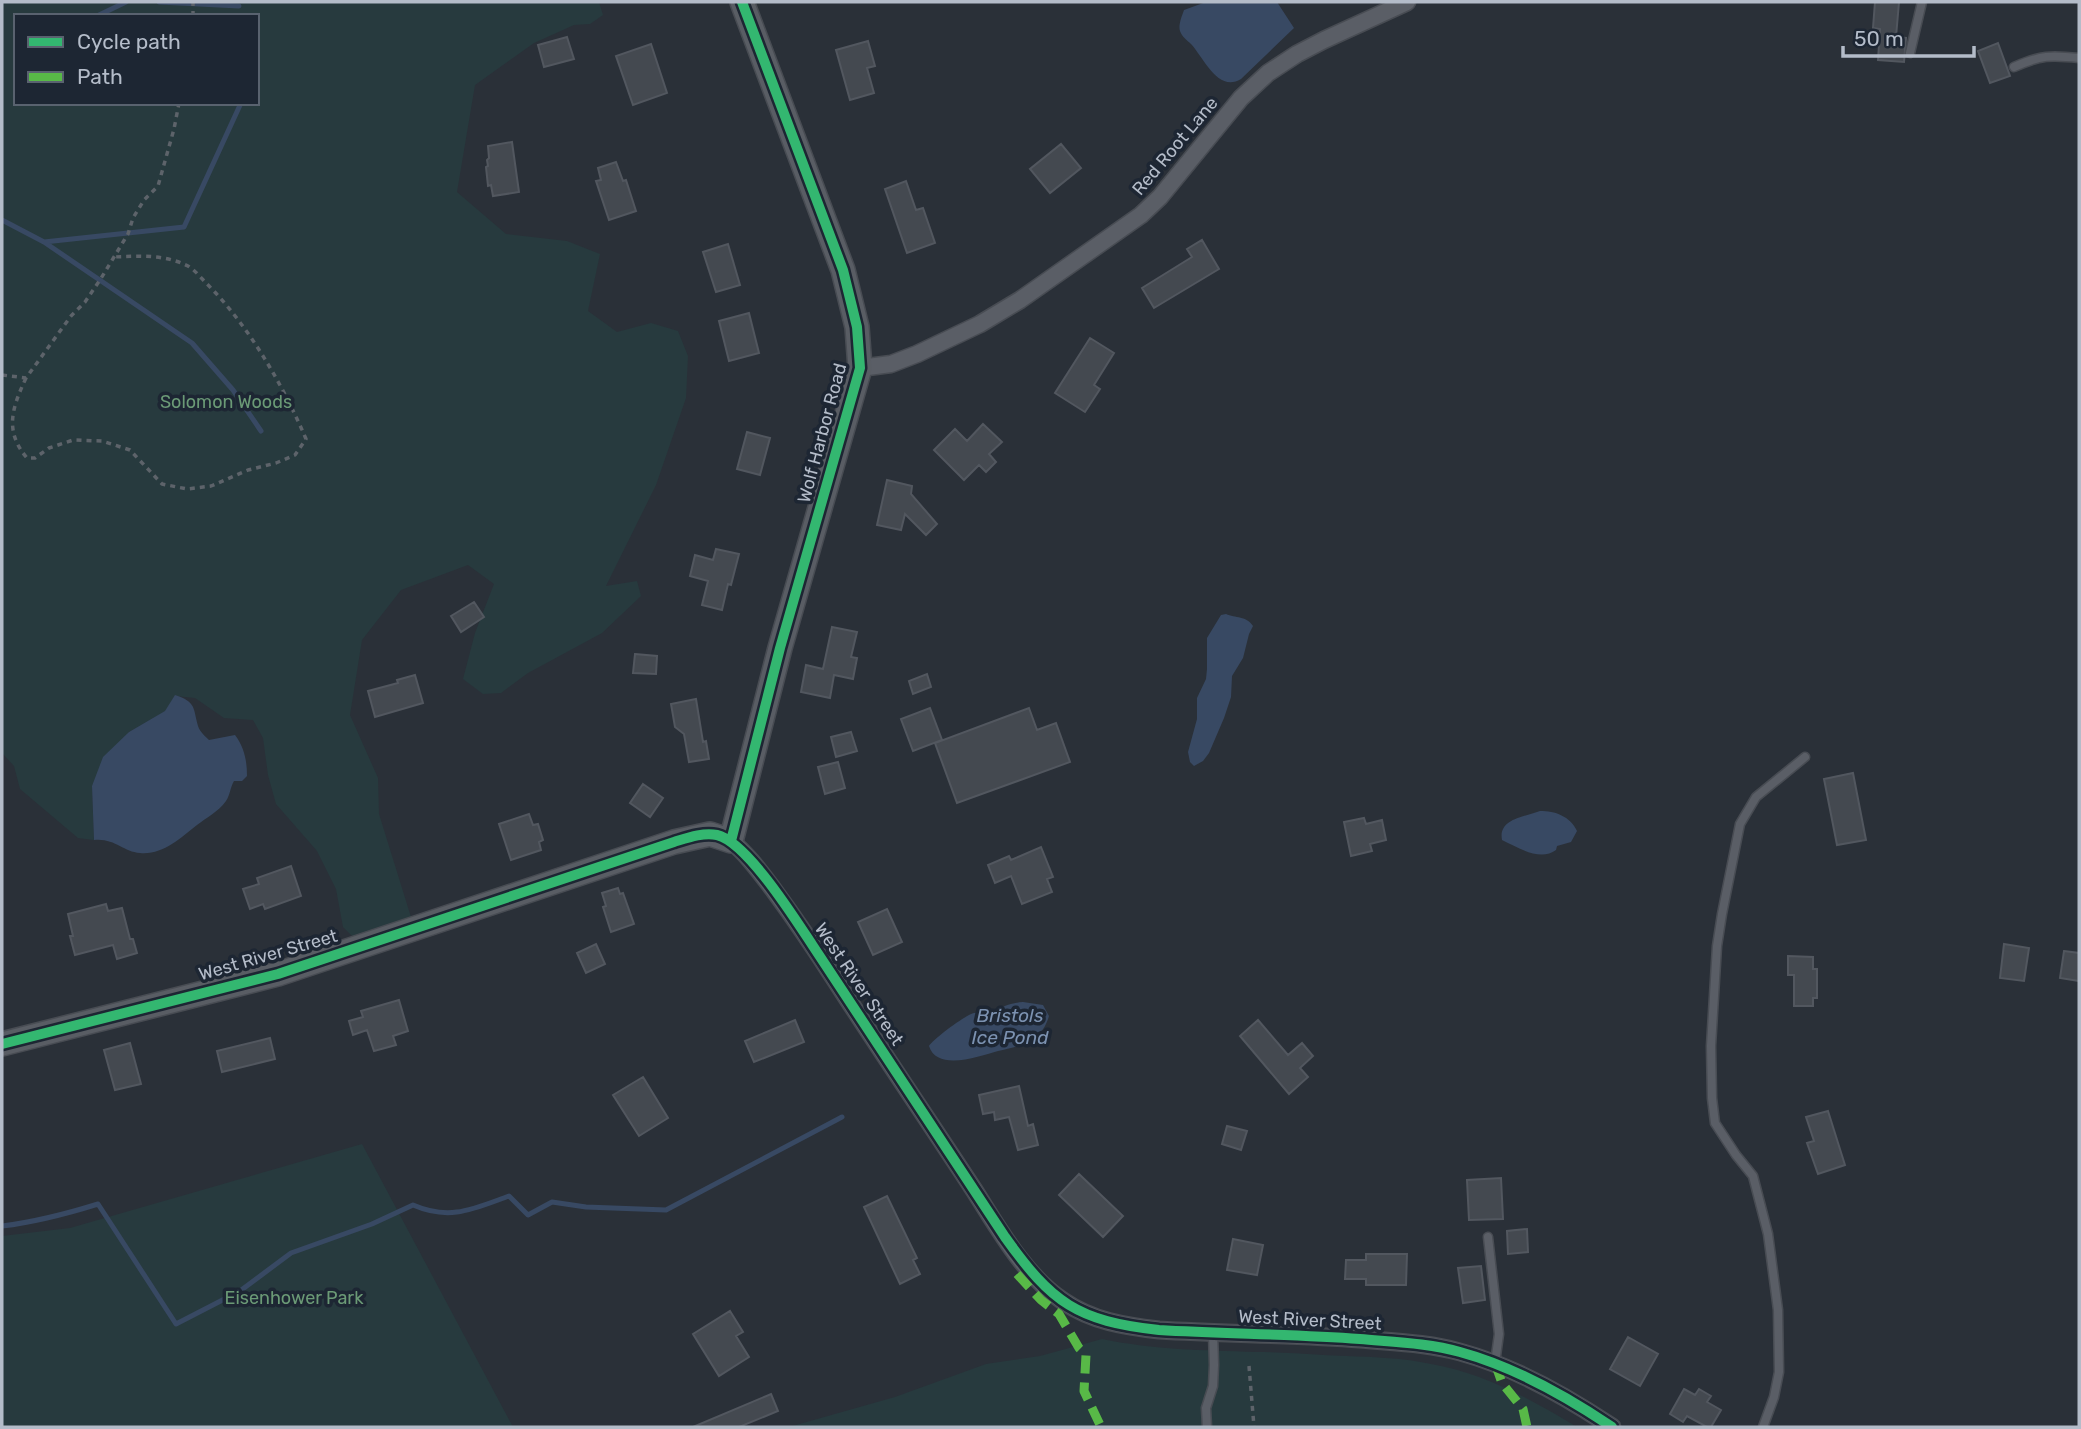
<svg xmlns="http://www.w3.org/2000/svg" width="2081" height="1429" viewBox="0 0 2081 1429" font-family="Rubik,sans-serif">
  <rect width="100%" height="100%" fill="#2a3038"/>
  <path fill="#273a3e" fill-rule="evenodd" d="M2,2H599L603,15L590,24L574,25L534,43L475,85L457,192L506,234L567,241L600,254L588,311L617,332L651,323L678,331L688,356L686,398L656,485L606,586L637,581L641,596L602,633L528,673L501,693L483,694L463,679L475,633L494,584L468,565L401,590L362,640L350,715L378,778L379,814L411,917L354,938L343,927L336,889L317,851L276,804L268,775L263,738L253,720L224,718L195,698L175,696L166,711L129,732L92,786L94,840L78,838L20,789L14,766L2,753ZM16,16H257V103H16Z
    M362,1144L513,1427H2V1236L70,1228Z
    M1102,1339C1156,1350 1201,1350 1256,1352C1286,1352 1316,1355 1346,1356C1375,1357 1403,1358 1431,1364C1484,1373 1532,1400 1577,1427H789L895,1397L986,1364L1040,1356Z"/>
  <path fill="#384963" d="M1206,2H1277L1294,28L1241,79C1218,93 1204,58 1191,44C1187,40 1182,37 1180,31C1178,25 1182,16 1184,10Z
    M1226,614C1235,618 1247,616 1253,626L1249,634L1243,658L1232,676L1231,697L1224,718L1209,753L1203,761L1194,766L1190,762L1188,752L1197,719V698L1206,679L1207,669V638L1221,615Z
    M175,695C196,702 193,707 198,726C200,732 205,736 209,740L235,735C244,747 247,760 247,776L242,781H234C230,788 230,795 226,801C218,812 206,818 197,825C179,839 163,855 140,853C123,852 115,838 94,840L92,786L103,757L129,732L165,711Z
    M1540,811C1555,811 1570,816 1577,831L1571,842L1557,846L1556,850C1540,862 1517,847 1502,840C1498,819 1524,817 1540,811Z
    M1023,1002L1043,1005L1049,1016C1047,1023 1043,1031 1038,1035C1028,1045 1011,1048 998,1051C980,1056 937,1072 929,1046C933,1039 967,1014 974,1013C980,1012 985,1014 991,1012C1002,1007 1010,1003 1023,1002Z"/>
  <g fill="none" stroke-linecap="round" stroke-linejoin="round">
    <path stroke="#384963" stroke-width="5" d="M159,2L239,6
      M97,16L126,2
      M2,220L44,242L192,343L233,390L261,431
      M44,242L184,227L241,103
      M2,1226C35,1222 66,1214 98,1204L176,1324L240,1291L291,1253L372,1224L413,1205C450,1221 473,1209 509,1196L528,1215L552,1202L586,1207L666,1210L842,1117"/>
  </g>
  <path fill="#444950" stroke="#52575f" stroke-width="2" d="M1875,2H1899L1896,37L1906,38L1904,62L1878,60L1880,29L1873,28Z
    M567,37L574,59L544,67L538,45Z
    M868,41L875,66L867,68L874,93L850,100L836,50Z
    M1998,43L2010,76L1990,83L1978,51Z
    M651,44L667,93L633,105L616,56Z
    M512,142L519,192L493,196L491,185L488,186L486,167L488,166L487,160L489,158L488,146Z
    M1061,144L1081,168L1050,193L1030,169Z
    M616,162L623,181L626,180L636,211L609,220L596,181L601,180L598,168Z
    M906,181L916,210L923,208L935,243L907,253L885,189Z
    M1202,240L1219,269L1154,308L1142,288L1192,257L1187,249Z
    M728,244L740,285L716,292L703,252Z
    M749,313L759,353L729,361L719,321Z
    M1090,338L1114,353L1094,385L1100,389L1085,412L1055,393Z
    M983,424L1002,442L989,454L996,462L986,472L979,465L964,480L934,450L955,429L967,441Z
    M747,432L770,438L760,475L737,469Z
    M887,480L912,486L911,494L937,524L926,535L905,514L901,530L877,525Z
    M716,549L739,554L731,585L728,584L722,610L702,605L708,581L690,576L695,555L713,560Z
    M474,602L484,617L461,632L451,616Z
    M832,627L857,632L851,657L857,658L853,679L834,675L830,698L801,692L806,665L823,669Z
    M635,654L657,656L656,674L633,673Z
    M927,674L931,687L913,694L909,681Z
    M415,675L423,703L375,717L368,691L398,683L397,680Z
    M696,699L703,742L706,741L709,759L689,762L684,734L675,727L671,704Z
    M930,708L942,740L913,751L901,719Z
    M1029,708L1037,730L1056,723L1070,762L957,803L935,743Z
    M851,732L857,751L836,757L831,737Z
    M838,762L845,788L825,794L818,767Z
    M1853,773L1866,840L1837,845L1824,779Z
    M643,784L663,798L650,817L630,803Z
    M529,814L533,825L538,824L543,840L539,842L541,850L511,860L499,824Z
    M1364,818L1366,824L1382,820L1386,840L1370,844L1372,851L1351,856L1344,822Z
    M1041,847L1053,877L1047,879L1052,892L1022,904L1011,876L995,883L988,865L1009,856L1011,860Z
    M291,866L301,896L265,909L263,904L250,909L243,889L259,884L257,878Z
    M618,888L620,894L623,893L634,924L611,932L603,907L606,906L602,893Z
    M106,904L108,911L122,908L130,939H133L137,953L117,959L113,945L75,955L70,936H73L68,914Z
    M887,909L902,942L873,955L858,922Z
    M596,944L605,964L586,973L577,953Z
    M2004,944L2029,948L2024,981L2000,978Z
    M2064,951L2079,953V981L2060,978Z
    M1788,956L1813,957V969H1817V998H1813V1006H1794V975H1788Z
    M399,1000L408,1031L393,1036L396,1045L374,1051L367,1030L353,1035L349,1021L363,1017L361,1011Z
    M795,1020L804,1042L754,1062L745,1041Z
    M1258,1020L1288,1055L1302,1043L1313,1056L1300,1068L1308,1077L1289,1094L1240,1036Z
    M270,1038L275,1059L222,1072L217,1051Z
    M130,1043L141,1084L115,1090L104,1050Z
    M643,1077L668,1118L639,1136L613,1095Z
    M1019,1086L1028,1126L1033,1124L1038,1145L1018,1150L1009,1117L995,1120L994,1112L983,1114L979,1095Z
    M1828,1111L1845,1165L1818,1174L1807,1143L1814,1141L1806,1117Z
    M1227,1126L1247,1131L1241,1150L1222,1144Z
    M1079,1174L1123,1216L1103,1237L1059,1195Z
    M1501,1178L1503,1219L1469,1220L1467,1180Z
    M887,1196L917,1258L913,1260L920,1274L900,1284L864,1207Z
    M1527,1229L1528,1252L1508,1254L1507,1231Z
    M1233,1239L1263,1245L1257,1275L1227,1270Z
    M1366,1254H1407L1406,1285H1366V1279H1345L1346,1260H1366Z
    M1481,1266L1485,1300L1463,1303L1458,1268Z
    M730,1311L743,1332L736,1336L749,1357L719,1376L693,1334Z
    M1628,1337L1658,1354L1640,1386L1610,1369Z
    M1684,1389L1695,1395L1699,1389L1711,1396L1707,1402L1721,1410L1711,1427H1707L1687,1416L1683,1422L1670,1414Z
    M771,1394L778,1411L739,1427H693Z"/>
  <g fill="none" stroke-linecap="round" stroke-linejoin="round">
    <defs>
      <path id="lane" d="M1910,53L1922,2
        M2014,67C2041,55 2051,55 2079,58
        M1488,1237L1499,1334L1495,1363
        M1207,1427L1206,1408L1213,1386L1214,1365L1213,1333
        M1763,1427L1774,1397L1779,1372L1778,1310L1768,1234L1753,1176L1736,1155L1715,1123L1712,1098L1711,1046L1717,946L1722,914L1740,824L1756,797L1805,757"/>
      <path id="street" d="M860,368L891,364L917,354L980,324L1020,300L1141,215L1160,197L1241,98L1268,73L1297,54L1324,40L1407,2
        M731,841C747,854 760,872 773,889C795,919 816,950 836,981C881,1051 928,1120 974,1190C999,1229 1024,1275 1063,1301C1092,1321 1124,1326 1159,1330C1226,1334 1293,1334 1360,1339C1393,1342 1429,1343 1460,1352C1515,1367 1566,1396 1612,1427"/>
      <path id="secondary" d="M2,1044L278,974L674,842L710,834L731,841L780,648L860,368L857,327L843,270L742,2"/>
    </defs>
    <use href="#lane" stroke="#484c53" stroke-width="11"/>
    <use href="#street" stroke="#484c53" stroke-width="19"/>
    <use href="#secondary" stroke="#484c53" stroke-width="26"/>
    <path stroke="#5d636a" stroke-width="3.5" stroke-dasharray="5 5" stroke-linecap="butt" d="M193,16V2
      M2,375L26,378L71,316L85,302L100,280L128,234L133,218L144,200L158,186L174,129L179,103
      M26,378C12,408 4,431 27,458H35L49,448L73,440L102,441L130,450L162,484L187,489L211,486L248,470L276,463L295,455L306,439C283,385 249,326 207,284C201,278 195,270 188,266C164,254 139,256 113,257
      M1249,1366L1254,1427"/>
    <use href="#lane" stroke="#5a5e66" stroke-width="8"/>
    <use href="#street" stroke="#5a5e66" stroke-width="16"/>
    <use href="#secondary" stroke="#595d64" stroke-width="23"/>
    <path stroke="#58b947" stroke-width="9" stroke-dasharray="18 9" stroke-linecap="butt" d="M1017,1274L1041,1300L1059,1314L1079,1348L1086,1355L1084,1391L1101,1427
      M1495,1363L1502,1383L1523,1409L1527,1427"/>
    <defs>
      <path id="cycleway" d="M731,841L780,648L860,368L857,327L843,270L742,2
        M2,1044L278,974L674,842C687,838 703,832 717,835C747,842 795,919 813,946L1005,1237C1052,1303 1077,1321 1159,1330C1226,1334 1293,1334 1360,1339C1393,1342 1429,1343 1460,1352C1515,1367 1566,1396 1612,1427"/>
    </defs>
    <use href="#cycleway" stroke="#1d2633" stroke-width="15"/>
    <use href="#cycleway" stroke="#33b770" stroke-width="10"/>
  </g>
  <g text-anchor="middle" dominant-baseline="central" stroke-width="7" stroke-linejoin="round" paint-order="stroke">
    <g font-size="18" fill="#b4bcc9" stroke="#1d2633">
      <text transform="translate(1175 146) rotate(-50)">Red Root Lane</text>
      <text transform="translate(822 433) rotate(-75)">Wolf Harbor Road</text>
      <text transform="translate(268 955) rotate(-16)">West River Street</text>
      <text transform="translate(859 984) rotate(56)">West River Street</text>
      <text transform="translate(1310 1320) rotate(3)">West River Street</text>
    </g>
    <g font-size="18" fill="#6b9a76" stroke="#1d2633">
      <text x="226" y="402">Solomon Woods</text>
      <text x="294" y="1298">Eisenhower Park</text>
    </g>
    <g font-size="19" font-style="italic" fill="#7c92b1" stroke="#1d2633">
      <text x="1010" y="1015">Bristols<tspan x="1010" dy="22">Ice Pond</tspan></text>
    </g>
  </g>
  <rect width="2081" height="1429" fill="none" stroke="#b4bcc9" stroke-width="7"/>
  <rect x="14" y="14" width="245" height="91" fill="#1d2633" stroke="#59626f" stroke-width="2"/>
  <rect x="28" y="37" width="35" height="10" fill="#33b770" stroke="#59626f" stroke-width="2"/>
  <text x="77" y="49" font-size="21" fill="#b4bcc9">Cycle path</text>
  <rect x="28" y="72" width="35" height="10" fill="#58b947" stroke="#59626f" stroke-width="2"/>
  <text x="77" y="84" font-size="21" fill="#b4bcc9">Path</text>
  <path d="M1843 46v10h131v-10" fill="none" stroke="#b4bcc9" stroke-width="3.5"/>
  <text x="1854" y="46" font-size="21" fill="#b4bcc9" stroke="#1d2633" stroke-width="5" paint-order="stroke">50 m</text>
</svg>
